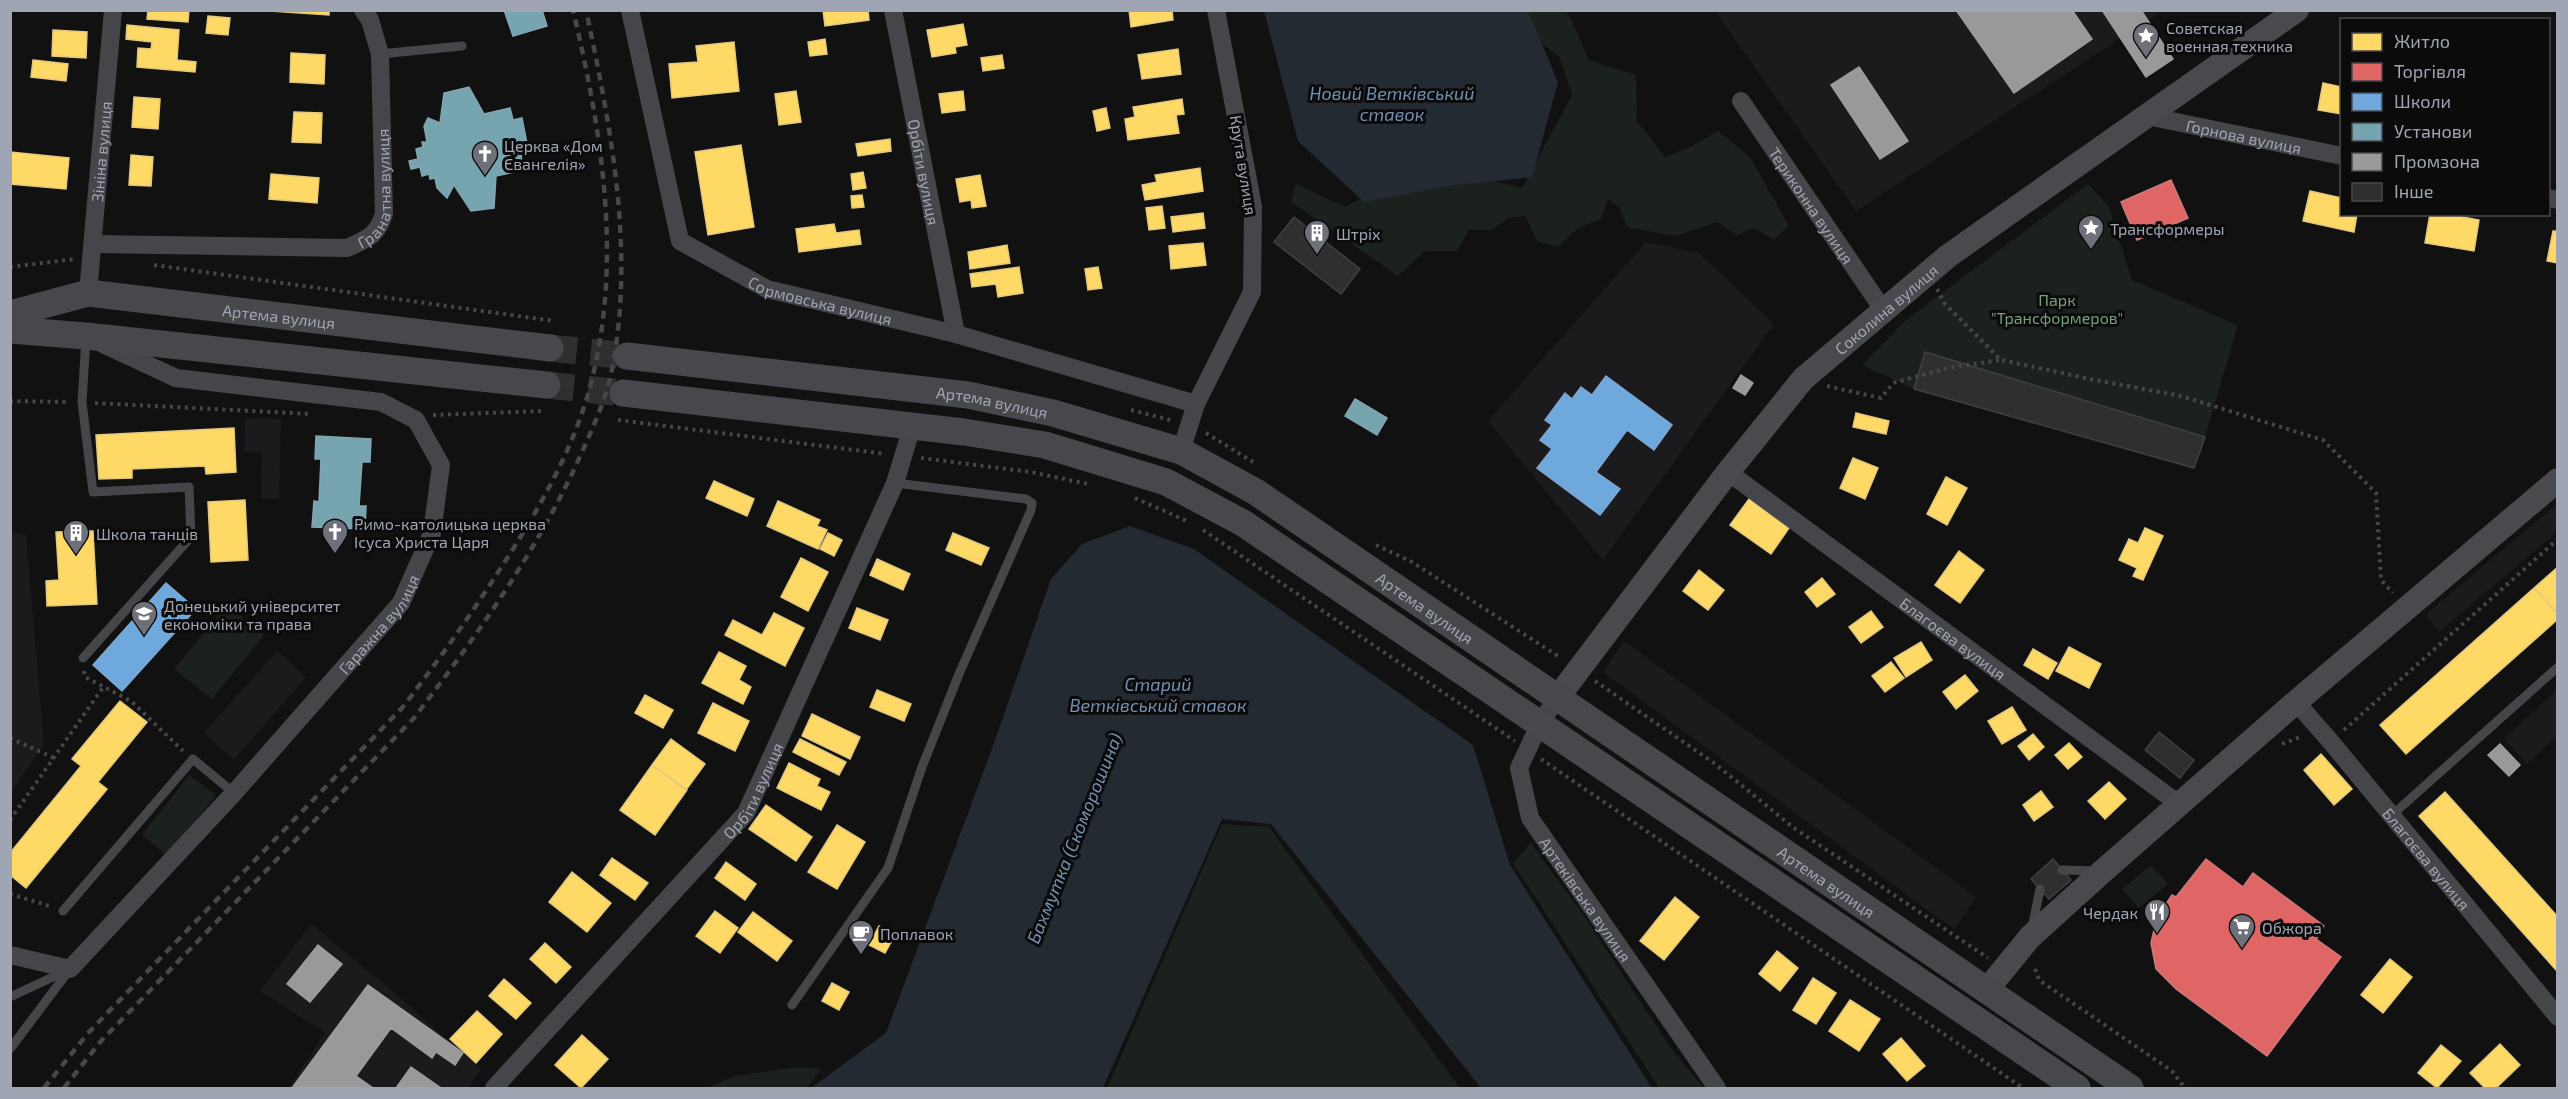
<svg xmlns="http://www.w3.org/2000/svg" width="2568" height="1099" viewBox="0 0 2568 1099" font-family="'Exo 2',sans-serif">
  <rect width="100%" height="100%" fill="#111"/>
  <path fill="#1b1b1d" d="M1715,11H2162L1856,211Z
    M1646,242L1699,253L1774,324L1603,560L1488,421Z
    M245,418L281,419L279,499L261,498L262,452L244,451Z
    M2557,504V532L2439,632L2425,615Z
    M11,533L26,535L44,744L11,792Z
    M1624,641L1976,897L1954,929L1603,672Z
    M277,651L306,677L234,760L204,733Z
    M2557,690V736L2527,764L2504,739Z
    M311,924L390,989L481,1069L468,1088H289L325,1032L260,991Z"/>
  <path fill="#1b211c" d="M1565,10L1572,21L1589,60L1636,75L1637,121L1665,157L1690,147L1718,131L1750,157L1789,226L1774,240L1754,228L1737,235L1717,222L1675,236L1627,227L1619,207L1608,199L1601,219L1578,228L1558,247L1537,241L1525,216L1508,218L1492,230H1469L1457,251H1425L1398,276L1291,202L1296,184L1345,207L1383,185L1466,174L1522,188L1572,95L1560,58L1522,27L1515,11Z
    M2088,184L2109,207L2132,280L2238,325L2205,437L1925,352L1914,389L1862,365L1906,320Z
    M227,605L264,635L212,699L174,669Z
    M189,775L216,795L168,856L142,835Z
    M1222,824L1269,827L1460,1088H1107Z
    M1531,843L1585,917L1671,1048L1704,1088H1659L1513,863Z
    M2151,865L2168,884L2139,908L2122,889Z
    M799,1067L821,1069L807,1088H706L734,1076Z"/>
  <path fill="#242a32" d="M1264,11H1528L1558,82L1532,177L1448,186L1364,202L1298,141Z
    M1130,526L1194,549L1473,745L1510,865L1652,1088H1481L1271,824L1222,819L1103,1088H811L886,1033L993,746L1051,579L1082,544Z"/>
  <path fill="#ffd966" stroke="#e2c97d" stroke-width="1.5" d="M148,10H189L188,22L147,19Z
    M255,10H329V15Z
    M823,10H868L869,20L825,26Z
    M1129,10H1172L1173,20L1131,27Z
    M208,16L230,18L228,35L206,33Z
    M963,24L967,45L955,47L956,53L932,57L927,30Z
    M127,25L179,30L177,60L196,62L195,72L137,67L138,48L151,49L152,42L126,39Z
    M53,30L87,32L86,58L52,56Z
    M825,39L827,54L810,56L808,42Z
    M734,42L739,91L672,98L669,64L698,62L696,46Z
    M1178,49L1181,74L1142,79L1138,55Z
    M291,53L325,55L324,84L290,82Z
    M1002,55L1004,68L983,71L981,58Z
    M33,60L68,64L66,81L31,77Z
    M2323,83L2342,87V114L2318,110Z
    M796,91L801,122L779,125L775,94Z
    M963,91L965,110L942,113L939,94Z
    M134,97L160,99L158,129L132,127Z
    M1182,99L1184,114L1176,115L1179,133L1128,140L1125,119L1135,117L1133,107Z
    M1106,108L1110,128L1097,131L1093,111Z
    M294,112L322,113L321,143L292,142Z
    M890,139L891,151L858,156L856,144Z
    M741,145L754,227L708,235L695,152Z
    M10,152L69,158L66,189L10,184Z
    M131,155L153,157L151,186L129,185Z
    M1200,168L1203,191L1145,200L1142,185L1157,182L1155,175Z
    M863,172L866,188L853,190L851,174Z
    M271,174L319,178L317,203L269,199Z
    M980,175L986,206L972,208L971,200L960,202L956,179Z
    M2310,191L2342,198V214H2357L2354,232L2303,221Z
    M862,195L864,207L852,208L851,196Z
    M1162,206L1165,228L1149,230L1146,208Z
    M1203,213L1205,228L1173,232L1171,217Z
    M2430,214H2447L2479,220L2474,251L2425,243Z
    M834,224L836,233L859,230L861,244L799,252L796,229Z
    M2553,231H2558V263L2547,261Z
    M1203,243L1206,265L1171,269L1169,246Z
    M1007,245L1010,263L970,269L968,252Z
    M1019,267L1023,293L998,297L996,284L972,287L970,274Z
    M1098,267L1102,288L1088,290L1085,269Z
    M1856,413L1889,421L1886,434L1853,427Z
    M234,428L236,472L206,474L205,466L132,469V478L99,479L96,435Z
    M1853,458L1878,468L1865,499L1840,488Z
    M1946,477L1967,488L1947,525L1927,514Z
    M714,481L754,499L747,516L706,498Z
    M1749,499L1789,528L1771,554L1730,525Z
    M245,500L248,560L211,562L208,502Z
    M778,501L820,520L817,526L827,530L818,549L767,526Z
    M2145,528L2163,536L2143,580L2133,576L2137,568L2119,560L2129,539L2138,543Z
    M93,531L97,604L47,606L46,581L59,580L56,532Z
    M828,533L842,540L834,556L820,549Z
    M953,533L989,548L981,565L946,550Z
    M1959,551L1984,570L1960,603L1935,585Z
    M801,558L828,572L808,611L781,597Z
    M877,559L910,574L903,590L870,575Z
    M2558,567V614L2534,588Z
    M1699,570L1724,590L1708,610L1683,591Z
    M1822,578L1835,594L1817,607L1805,592Z
    M2534,588L2558,614V619L2406,754L2380,725Z
    M857,608L888,620L880,640L849,628Z
    M1871,611L1883,627L1861,643L1849,627Z
    M774,613L804,628L785,666L725,635L733,620L762,635Z
    M1921,642L1932,660L1906,677L1894,658Z
    M2069,647L2101,664L2089,688L2056,671Z
    M2033,649L2057,663L2048,679L2024,665Z
    M719,652L746,666L739,680L751,687L743,704L702,683Z
    M1891,662L1904,678L1885,692L1872,676Z
    M1965,675L1978,691L1956,709L1943,692Z
    M877,690L911,704L904,721L870,707Z
    M645,695L673,710L663,728L635,713Z
    M120,701L147,722L98,782L107,789L26,888L10,875V853L81,766L72,759Z
    M713,703L749,721L735,751L698,733Z
    M2012,707L2026,730L2002,744L1988,721Z
    M812,714L860,737L850,759L802,736Z
    M2033,734L2044,747L2029,760L2018,746Z
    M671,739L705,764L686,790L652,765Z
    M800,739L846,762L839,775L793,752Z
    M2069,743L2082,757L2068,769L2055,755Z
    M2321,754L2352,789L2334,805L2304,770Z
    M789,763L820,779L817,786L830,792L821,810L777,788Z
    M652,765L687,790L655,835L620,810Z
    M2109,782L2126,799L2105,819L2088,801Z
    M2041,791L2053,807L2034,821L2023,805Z
    M2445,792L2558,917L2557,971L2419,816Z
    M766,805L812,837L796,861L749,829Z
    M837,825L865,842L837,889L808,872Z
    M612,858L648,883L635,900L600,875Z
    M726,862L756,884L745,900L715,878Z
    M572,872L611,903L587,932L549,902Z
    M1675,897L1699,917L1664,960L1640,941Z
    M715,911L738,928L720,953L696,936Z
    M753,912L792,941L777,961L738,932Z
    M879,926L895,935L885,953L869,945Z
    M545,943L571,967L556,983L530,959Z
    M1777,951L1798,968L1780,991L1759,974Z
    M2390,959L2412,977L2383,1013L2361,995Z
    M1813,978L1836,993L1816,1024L1793,1010Z
    M504,979L531,1003L516,1019L489,996Z
    M832,983L849,992L839,1010L822,1001Z
    M1850,1000L1880,1019L1859,1051L1829,1031Z
    M477,1011L502,1034L476,1063L450,1039Z
    M582,1035L608,1059L581,1088L555,1065Z
    M1901,1038L1925,1066L1907,1081L1883,1054Z
    M2500,1044L2520,1065L2496,1088H2485L2470,1073Z
    M2441,1045L2461,1061L2437,1088L2418,1073Z"/>
  <path fill="#e06666" stroke="#cd797d" stroke-width="1.5" d="M2171,180L2188,218L2137,240L2121,202Z
    M2206,859L2243,887L2253,873L2324,926L2316,939L2341,957L2267,1056L2176,989L2156,969L2151,943L2157,917L2172,895L2176,897Z"/>
  <path fill="#6fa8dc" stroke="#7ea7d0" stroke-width="1.5" d="M1606,376L1672,425L1654,450L1627,430L1596,472L1620,489L1600,515L1537,468L1552,449L1540,440L1552,425L1545,420L1565,393L1572,399L1581,387L1592,395Z
    M166,583L196,609L122,691L93,665Z"/>
  <path fill="#76a5af" stroke="#83a5b0" stroke-width="1.5" d="M504,10H542L547,26L513,36Z
    M469,87L484,114L510,108L513,120L522,118L529,154L521,156L523,170L496,176L494,208L471,211L454,185L447,198L437,188L435,178L430,179L429,174L422,176L420,167L411,169L409,161L418,159L416,149L423,147L422,142H427L424,126L428,118L440,123L444,93Z
    M1355,399L1387,418L1377,435L1345,416Z
    M316,436L371,439L370,462H362L359,506H366L365,529L312,527L314,501L319,502L321,459H315Z"/>
  <path fill="#999" stroke="#9b9da1" stroke-width="1.5" d="M1956,10H2072L2092,39L2014,93Z
    M2102,10H2141L2173,59L2146,77Z
    M1859,67L1908,141L1880,159L1831,85Z
    M1741,375L1753,383L1745,395L1733,388Z
    M2500,744L2520,765L2509,776L2488,755Z
    M318,945L342,964L310,1002L287,984Z
    M368,985L463,1053L455,1065L436,1052L432,1058L391,1028L356,1076L373,1088H292Z
    M411,1067L441,1088H396Z"/>
  <path fill="#2f2f30" stroke="#3f4045" stroke-width="1.5" d="M1294,217L1360,269L1341,294L1274,242Z
    M1925,352L2205,437L2194,468L1914,389Z
    M2159,732L2194,760L2180,778L2145,750Z
    M2053,859L2071,880L2049,899L2031,879Z"/>
  <g fill="none" stroke-linecap="round" stroke-linejoin="round">
    <path stroke="#2e2f31" stroke-width="27" stroke-dasharray="27 14" stroke-linecap="butt" d="M550,348L627,356
      M547,385L623,393"/>
    <path stroke="#46474c" stroke-width="4" stroke-dasharray="3 4.5" stroke-linecap="butt" d="M154,265L554,321
      M10,267L75,259
      M1937,289L1944,303L2001,360L2095,380L2181,396L2323,440L2376,493L2381,580L2393,593
      M1827,386L1881,398L1893,383L1948,368L2000,360
      M10,401L70,402
      M95,403L312,414
      M1131,410L1174,421
      M433,415L542,411
      M618,420L886,454
      M1206,433L1253,462
      M921,458L1031,472L1088,484
      M1135,498L1189,522
      M1203,530L1515,741
      M1376,545L1412,562L1561,658
      M84,671L85,677L131,701L183,751
      M1595,681L1714,763L1794,828L1988,958
      M2344,730L2558,539
      M10,738L54,758
      M2282,744L2303,736
      M1541,759L2023,1088
      M10,820L104,686
      M10,894L53,907
      M2035,969L2039,980L2172,1071L2185,1088"/>
    <path stroke="#45464a" stroke-width="9" d="M380,54L462,46
      M83,658L191,537L189,487L93,492L82,402L86,338
      M2392,815L2558,667
      M2062,870L2097,871
      M63,911L193,759L234,793
      M2032,928L2040,889
      M10,997L68,970
      M792,1005L888,868L922,767L959,674L1031,510L1032,503L1026,499L895,483
      M10,1049L70,969"/>
    <g stroke="#45464a" stroke-width="18">
      <path id="s1" d="M630,10L680,241L767,289L956,334L1196,404"/>
      <path id="s2" d="M893,10L956,334"/>
      <path id="s3" d="M1741,101L1884,311"/>
      <path id="s4" d="M2147,116L2342,156"/>
      <path d="M2548,198L2558,200"/>
      <path id="s5" d="M94,244L347,248C367,239 377,236 384,214L380,54L370,20L363,10"/>
      <path id="s6" d="M88,293L113,10"/>
      <path d="M1181,451L1196,404L1252,292L1253,207L1216,10"/>
      <path id="s7" d="M1728,472L2179,804"/>
      <path id="s8" d="M1558,697L1540,723L1519,768L1530,818L1717,1088"/>
      <path id="s9" d="M2296,702L2331,742L2558,1017"/>
      <path id="s10" d="M10,955L70,969L234,793L401,603L432,533L441,465L416,420L381,402L176,378L103,344"/>
      <path id="s11" d="M494,1088L746,813L895,483L912,427"/>
    </g>
    <g stroke="#494a4e" stroke-width="24">
      <path id="s12" d="M1558,697L1728,472L1803,379L1948,256L2297,10"/>
      <path d="M1986,991L2030,937L2103,871L2296,702L2558,480"/>
    </g>
    <g stroke="#47484c" stroke-width="27">
      <path id="s13" d="M10,314L88,293L550,348"/>
      <path d="M10,330L86,336L547,385"/>
      <path id="s14" d="M627,356L968,395L1053,413L1181,451L1256,492L2130,1088"/>
      <path d="M623,393L964,432L1045,445L1166,482L1243,523L2077,1088"/>
    </g>
    <path stroke="#46474a" stroke-width="4.5" stroke-dasharray="8 6" stroke-linecap="butt" d="M44,1088L89,1032L402,708C436,664 467,620 497,574C537,512 576,448 593,375C622,255 601,128 573,10
      M64,1088L101,1041L414,718C475,638 535,554 577,463C590,434 604,405 611,374C636,254 611,128 586,10"/>
  </g>
  <defs>
    <symbol id="sight-pin" viewBox="-11 -11 22 30"><path d="M0 17L-7.5 6A9.5 9.5 0 1 1 7.5 6Z" fill="#6e717a" stroke="#0b0b0c"/><path d="M0-6L1.8-2.2L6-1.7L2.9 1.2L3.7 5.4L0 3.3L-3.7 5.4L-2.9 1.2L-6-1.7L-1.8-2.2Z" fill="#fff"/></symbol>
    <symbol id="church-pin" viewBox="-11 -11 22 30"><path d="M0 17L-7.5 6A9.5 9.5 0 1 1 7.5 6Z" fill="#6e717a" stroke="#0b0b0c"/><path d="M-1.2-6h2.4v3.5h3.3v2.4h-3.3V6h-2.4V-.1h-3.3v-2.4h3.3Z" fill="#fff"/></symbol>
    <symbol id="building-pin" viewBox="-11 -11 22 30"><path d="M0 17L-7.5 6A9.5 9.5 0 1 1 7.5 6Z" fill="#6e717a" stroke="#0b0b0c"/><path d="M-4-6H4V6H1V3H-1V6H-4ZM-2.5-4.3h1.7v1.8h-1.7ZM.8-4.3h1.7v1.8H.8ZM-2.5-1h1.7V.8h-1.7ZM.8-1h1.7V.8H.8Z" fill="#fff"/></symbol>
    <symbol id="university-pin" viewBox="-11 -11 22 30"><path d="M0 17L-7.5 6A9.5 9.5 0 1 1 7.5 6Z" fill="#6e717a" stroke="#0b0b0c"/><path d="M0-5L7-2L0 1L-7-2ZM-4 1L0 2.5L4 1V4Q0 6-4 4Z" fill="#fff"/></symbol>
    <symbol id="restaurant-pin" viewBox="-11 -11 22 30"><path d="M0 17L-7.5 6A9.5 9.5 0 1 1 7.5 6Z" fill="#6e717a" stroke="#0b0b0c"/><path d="M-5-6h1v4h1v-4h1v4h1v-4h1v5L-1.5 .5V6h-2V.5L-5-1ZM5-6V6H3V1.5H1.5Q1.5-4 5-6Z" fill="#fff"/></symbol>
    <symbol id="supermarket-pin" viewBox="-11 -11 22 30"><path d="M0 17L-7.5 6A9.5 9.5 0 1 1 7.5 6Z" fill="#6e717a" stroke="#0b0b0c"/><path d="M-6-5.5h2.5l.6 2H6L4.5 2H-2.5L-4.4-4H-6ZM-1.5 3.2a1.3 1.3 0 1 0 .1 0ZM3 3.2a1.3 1.3 0 1 0 .1 0Z" fill="#fff"/></symbol>
    <symbol id="cafe-pin" viewBox="-11 -11 22 30"><path d="M0 17L-7.5 6A9.5 9.5 0 1 1 7.5 6Z" fill="#6e717a" stroke="#0b0b0c"/><path d="M-5.5-4.5H6V0H3Q3 3.5 0 3.5H-2.5Q-5.5 3.5-5.5 0ZM3-3.2v2h1.7v-2ZM-6 4.5H4V6H-6Z" fill="#fff"/></symbol>
  </defs>
  <g fill-rule="evenodd">
    <use href="#sight-pin" x="2131" y="21" width="30" height="40"/>
    <use href="#church-pin" x="470" y="139" width="30" height="40"/>
    <use href="#sight-pin" x="2076" y="213" width="30" height="40"/>
    <use href="#building-pin" x="1302" y="218" width="30" height="40"/>
    <use href="#church-pin" x="320" y="517" width="30" height="40"/>
    <use href="#building-pin" x="61" y="518" width="30" height="40"/>
    <use href="#university-pin" x="129" y="599" width="30" height="40"/>
    <use href="#restaurant-pin" x="2142" y="897" width="30" height="40"/>
    <use href="#supermarket-pin" x="2227" y="912" width="30" height="40"/>
    <use href="#cafe-pin" x="846" y="918" width="30" height="40"/>
  </g>
  <g text-anchor="middle" dominant-baseline="central" stroke-width="6" stroke-linejoin="round" paint-order="stroke">
    <g font-size="16" fill="#a0a5b3" stroke="#0b0b0c" text-anchor="start">
      <text x="2166" y="27">Советская<tspan x="2166" dy="18">военная техника</tspan></text>
      <text x="504" y="145">Церква «Дом<tspan x="504" dy="18">Євангелія»</tspan></text>
      <text x="2110" y="228">Трансформеры</text>
      <text x="1336" y="233">Штріх</text>
      <text x="354" y="523">Римо-католицька церква<tspan x="354" dy="18">Ісуса Христа Царя</tspan></text>
      <text x="96" y="533">Школа танців</text>
      <text x="164" y="605">Донецький університет<tspan x="164" dy="18">економіки та права</tspan></text>
      <text x="2138" y="912" text-anchor="end">Чердак</text>
      <text x="2262" y="927">Обжора</text>
      <text x="880" y="933">Поплавок</text>
    </g>
    <g font-size="16" fill="#a0a5b3" stroke="#0b0b0c">
      <text stroke="none"><textPath href="#s4" startOffset="99">Горнова вулиця</textPath></text>
      <text stroke="none"><textPath href="#s6" startOffset="142">Зініна вулиця</textPath></text>
      <text transform="translate(1244 165) rotate(81)">Крута вулиця</text>
      <text stroke="none"><textPath href="#s2" startOffset="165">Орбіти вулиця</textPath></text>
      <text stroke="none"><textPath href="#s5" startOffset="328">Гранатна вулиця</textPath></text>
      <text stroke="none"><textPath href="#s3" startOffset="126">Териконна вулиця</textPath></text>
      <text stroke="none"><textPath href="#s1" startOffset="390">Сормовська вулиця</textPath></text>
      <text stroke="none"><textPath href="#s12" startOffset="510">Соколина вулиця</textPath></text>
      <text stroke="none"><textPath href="#s13" startOffset="273">Артема вулиця</textPath></text>
      <text stroke="none"><textPath href="#s14" startOffset="368">Артема вулиця</textPath></text>
      <text stroke="none"><textPath href="#s14" startOffset="854">Артема вулиця</textPath></text>
      <text stroke="none"><textPath href="#s10" startOffset="525">Гаражна вулиця</textPath></text>
      <text stroke="none"><textPath href="#s7" startOffset="280">Благоєва вулиця</textPath></text>
      <text stroke="none"><textPath href="#s11" startOffset="396">Орбіти вулиця</textPath></text>
      <text stroke="none"><textPath href="#s9" startOffset="204">Благоєва вулиця</textPath></text>
      <text stroke="none"><textPath href="#s14" startOffset="1340">Артема вулиця</textPath></text>
      <text stroke="none"><textPath href="#s8" startOffset="231">Артеківська вулиця</textPath></text>
    </g>
    <g font-size="16" fill="#769f7c" stroke="#0b0b0c">
      <text x="2057" y="299">Парк<tspan x="2057" dy="18">"Трансформеров"</tspan></text>
    </g>
    <g font-size="18" font-style="italic" fill="#7590b1" stroke="#0b0b0c">
      <text x="1392" y="93">Новий Ветківський<tspan x="1392" dy="21">ставок</tspan></text>
      <text x="1158" y="684">Старий<tspan x="1158" dy="21">Ветківський ставок</tspan></text>
      <text transform="translate(1074 838) rotate(-68)">Бахмутка (Скоморошина)</text>
    </g>
  </g>
  <rect width="2568" height="1099" fill="none" stroke="#a0a5b3" stroke-width="24"/>
  <rect x="2340" y="18" width="210" height="198" fill="#0b0b0c" stroke="#47494f" stroke-width="1.5"/>
  <rect x="2352" y="33" width="30" height="18" fill="#ffd966" stroke="#47494f" stroke-width="1.5"/>
  <text x="2394" y="48" font-size="18" fill="#a0a5b3">Житло</text>
  <rect x="2352" y="63" width="30" height="18" fill="#e06666" stroke="#47494f" stroke-width="1.5"/>
  <text x="2394" y="78" font-size="18" fill="#a0a5b3">Торгівля</text>
  <rect x="2352" y="93" width="30" height="18" fill="#6fa8dc" stroke="#47494f" stroke-width="1.5"/>
  <text x="2394" y="108" font-size="18" fill="#a0a5b3">Школи</text>
  <rect x="2352" y="123" width="30" height="18" fill="#76a5af" stroke="#47494f" stroke-width="1.5"/>
  <text x="2394" y="138" font-size="18" fill="#a0a5b3">Установи</text>
  <rect x="2352" y="153" width="30" height="18" fill="#999999" stroke="#47494f" stroke-width="1.5"/>
  <text x="2394" y="168" font-size="18" fill="#a0a5b3">Промзона</text>
  <rect x="2352" y="183" width="30" height="18" fill="#2f2f30" stroke="#47494f" stroke-width="1.5"/>
  <text x="2394" y="198" font-size="18" fill="#a0a5b3">Інше</text>
</svg>
